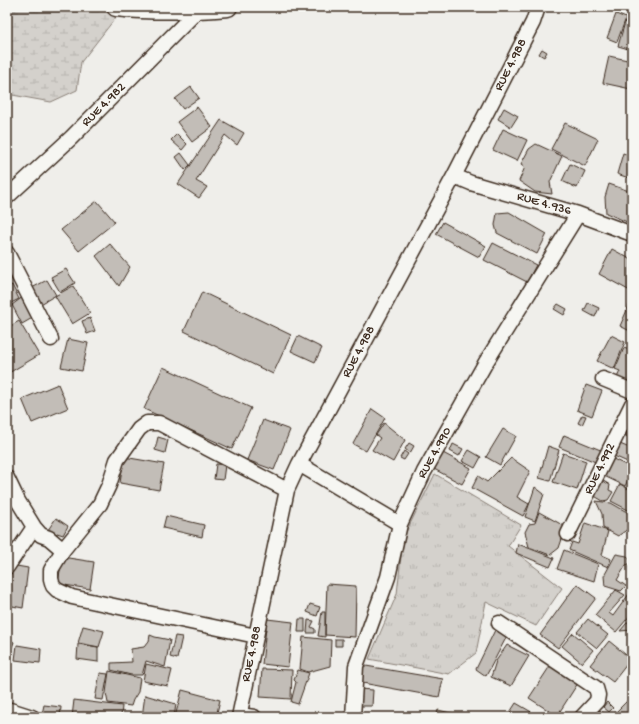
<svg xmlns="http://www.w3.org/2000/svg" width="639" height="724" viewBox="0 0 639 724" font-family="'Gochi Hand',sans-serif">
  <defs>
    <pattern id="grass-tufts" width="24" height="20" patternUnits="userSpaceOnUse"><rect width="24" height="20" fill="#d4d1cc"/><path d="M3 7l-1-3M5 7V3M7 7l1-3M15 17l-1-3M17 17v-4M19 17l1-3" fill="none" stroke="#b7b4af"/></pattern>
    <pattern id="wetland-marsh" width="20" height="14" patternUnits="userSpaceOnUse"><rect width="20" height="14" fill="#d4d1cc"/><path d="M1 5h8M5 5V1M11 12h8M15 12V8" fill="none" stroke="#b7b4af"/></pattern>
  </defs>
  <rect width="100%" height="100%" fill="#efeeea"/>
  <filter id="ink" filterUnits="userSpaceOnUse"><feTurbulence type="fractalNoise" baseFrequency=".025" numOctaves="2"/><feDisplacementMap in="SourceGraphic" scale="8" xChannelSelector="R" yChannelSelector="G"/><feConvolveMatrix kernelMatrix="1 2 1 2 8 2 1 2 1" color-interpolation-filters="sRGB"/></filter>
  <g filter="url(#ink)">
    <path fill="url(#grass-tufts)" stroke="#887e75" d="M435,474L521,525L508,546L562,588L536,626L486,602L476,653L449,674L369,659L397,594L403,538Z"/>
    <path fill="url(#wetland-marsh)" stroke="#887e75" d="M7,7H124L81,62L77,90L51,102L7,94Z"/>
    <path fill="#c2bdb7" stroke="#3b2a1e" d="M616,14L626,18L617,42L607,38Z
      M626,19L632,21V50L618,46Z
      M542,49L547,52L544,57L539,54Z
      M609,56L632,61L631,89L603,83Z
      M191,87L199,98L183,109L175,99Z
      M197,107L212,127L192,142L177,122Z
      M504,108L518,116L511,127L498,119Z
      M221,120L244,133L237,145L225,135L196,181L207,187L199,198L178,184Z
      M565,123L598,139L585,166L551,149Z
      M503,129L527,140L517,161L493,150Z
      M177,134L187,144L182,150L171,140Z
      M536,144L562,156L550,182L552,194L535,192L519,181L525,167L521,164L529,149Z
      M632,150V179L617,174L623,153L628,155Z
      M181,153L190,165L185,170L176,157Z
      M570,164L585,171L577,188L562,181Z
      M609,184L632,192V224L606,213L605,197Z
      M97,201L115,222L79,251L61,230Z
      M509,212L547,234L537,254L497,233L495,225L497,213Z
      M443,222L486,246L479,257L436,234Z
      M493,243L536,265L527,282L484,260Z
      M110,244L130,267L119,286L96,256Z
      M612,249L632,260V292L599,274Z
      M66,269L75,283L60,292L51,277Z
      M47,280L56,295L39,305L30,289Z
      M12,285L19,299L7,305V287Z
      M73,286L90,313L72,324L55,296Z
      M202,292L291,335L273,374L184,331Z
      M24,296L34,317L22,324L12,305Z
      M631,301H632V332L620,326Z
      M588,303L599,308L595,317L584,311Z
      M558,304L567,309L564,315L554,309Z
      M90,318L95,331L87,334L82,321Z
      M19,321L39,355L7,374V328Z
      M611,335L625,342L614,369L597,361Z
      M298,336L322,348L315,362L291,351Z
      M68,339L88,343L82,371L61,367Z
      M624,348L632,351V388L615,382L620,371L615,369Z
      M163,367L251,408L232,449L144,409Z
      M58,384L68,408L32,423L22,399Z
      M586,385L602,391L592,416L577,410Z
      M372,409L385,418L366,451L353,444Z
      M582,415L586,416L582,425L578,423Z
      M263,420L290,430L274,470L247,460Z
      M632,422V439L626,436Z
      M384,423L405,440L393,462L372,450L380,438L376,435Z
      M503,429L516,436L500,465L486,457Z
      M564,435L603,451L598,463L559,447Z
      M158,437L168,440L165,453L155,450Z
      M409,443L414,446L410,453L405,449Z
      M453,444L463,449L459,456L450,451Z
      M620,444L632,449V464L614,456Z
      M548,446L559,450L550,481L539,478Z
      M469,450L481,457L475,468L462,461Z
      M404,451L408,454L404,460L400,458Z
      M443,453L471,468L462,484L434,469Z
      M563,453L586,461L577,490L553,482Z
      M124,457L164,464L159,490L120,483Z
      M609,457L632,468V472L625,486L600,474Z
      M511,458L530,471L517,497L529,504L523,516L472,488L478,476L487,482Z
      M216,464L225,465L223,480L214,479Z
      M600,479L610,485L609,490L613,492L608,500L603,501L591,494Z
      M620,484L632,491V512L611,501Z
      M535,487L544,494L535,521L525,517Z
      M596,501L611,503L632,515V521L628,529L618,536L603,528L602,514Z
      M539,512L566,527L559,548L550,555L529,547L525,532L529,524L535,523Z
      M166,516L204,525L202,537L163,528Z
      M56,518L68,526L63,535L57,533L56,535L48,530Z
      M585,523L608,531L602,555L611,559L608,567L569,550L572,542L578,544Z
      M518,544L554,558L550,567L516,553Z
      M564,550L598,564L594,581L557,569Z
      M616,554L627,556L632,561V563L626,565L617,580L626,586L621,591L605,586L604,576Z
      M62,557L94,562L90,589L58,584Z
      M11,565L28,568L23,608L7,605Z
      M327,584L356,586L355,637L325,635Z
      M577,584L596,598L558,648L540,635Z
      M616,590L625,595L609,613L613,616L629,594L632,596V613L616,632L595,615Z
      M310,604L320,607L317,616L307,612Z
      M322,612H325V637L318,636Z
      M632,617V630L620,631Z
      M267,619L293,622L288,667L262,664Z
      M299,619H305V632H298Z
      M588,619L608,635L597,648L577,632Z
      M308,620L314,621L311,627L315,629V633H307Z
      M83,626L104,631L99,647L78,643Z
      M495,630L507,636L486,676L476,669Z
      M573,633L593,650L582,663L562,646Z
      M150,635L155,637L170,640L165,667L146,661L142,675H131L111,670V663L132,662L131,649L144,647L149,641Z
      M175,636L182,637L177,659L170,657Z
      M303,637L331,640L330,666L308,672L300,669Z
      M7,639L14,642L7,661Z
      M335,639H342V646H335Z
      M609,641L631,659L613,682L590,665Z
      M78,644L98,647V662L77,659Z
      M17,645L41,649L40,663L15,660Z
      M507,645L529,656L511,686L491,677L496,661Z
      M146,664L172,670L168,686L143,681Z
      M360,665L443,679L439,697L357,682Z
      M550,666L578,683L557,716L529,698Z
      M262,669L292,670L291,699L260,697Z
      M298,670L309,673L298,704L291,702L296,682L294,680Z
      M109,671L140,678L138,692L133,700L131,706L108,703L106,693Z
      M100,673L108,674L103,700L95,699Z
      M359,689L373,690L372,706H359Z
      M182,690L220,700L216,717H175Z
      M145,695L176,704L174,717H142Z
      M632,696V717H618L615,713Z
      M74,700L122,706L121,717H72Z
      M607,702L613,708L609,712L603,707Z
      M516,703L540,717H507Z
      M44,705L61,707L60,717L42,714Z
      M438,710L455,714V717H436Z
      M600,710L608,717H594Z"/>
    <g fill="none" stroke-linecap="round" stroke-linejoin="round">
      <defs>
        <path id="minor" d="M454,176L471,183L578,214L632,234
          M7,197L71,138L199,9
          M7,253L51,339
          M603,379L632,391
          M299,464L400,524
          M7,478L18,501L34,527L41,535L49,538L63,550
          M568,534L632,404
          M7,567L34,527
          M499,623L596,688L598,695L597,701L582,717
          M256,636L72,597L57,590L53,586L51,579V570L63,550L100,504L109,485L117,460L139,429L147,423H159L287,490
          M7,709L32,717
          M240,715L254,717
          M239,717L287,490L299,464L454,176L533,22L538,7
          M353,717L356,666L388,577L400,524L424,472L486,362L578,214"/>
        <path id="major" d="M116,7C153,11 191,10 228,7"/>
      </defs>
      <use href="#minor" stroke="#3b2a1e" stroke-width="17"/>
      <use href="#major" stroke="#3b2a1e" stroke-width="21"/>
      <use href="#minor" stroke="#f6f6f2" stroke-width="14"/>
      <use href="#major" stroke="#f6f6f2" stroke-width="18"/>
    </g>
  </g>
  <g text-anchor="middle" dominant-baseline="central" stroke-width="3" stroke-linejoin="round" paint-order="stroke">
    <g font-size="13" fill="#3b2a1e" stroke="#f6f6f2">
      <text transform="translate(511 65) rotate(-63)">RUE 4.988</text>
      <text transform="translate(104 105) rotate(-45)">RUE 4.982</text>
      <text transform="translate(544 204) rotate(16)">RUE 4.936</text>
      <text transform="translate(359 352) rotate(-62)">RUE 4.988</text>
      <text transform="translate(435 453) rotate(-61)">RUE 4.990</text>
      <text transform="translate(600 469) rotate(-64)">RUE 4.992</text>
      <text transform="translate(252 654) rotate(-78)">RUE 4.988</text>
    </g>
  </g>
  <rect width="639" height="724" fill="none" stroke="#f6f6f2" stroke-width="24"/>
  <rect x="12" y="12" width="615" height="700" fill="none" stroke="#3b2a1e" stroke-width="1.5" filter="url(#ink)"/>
</svg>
